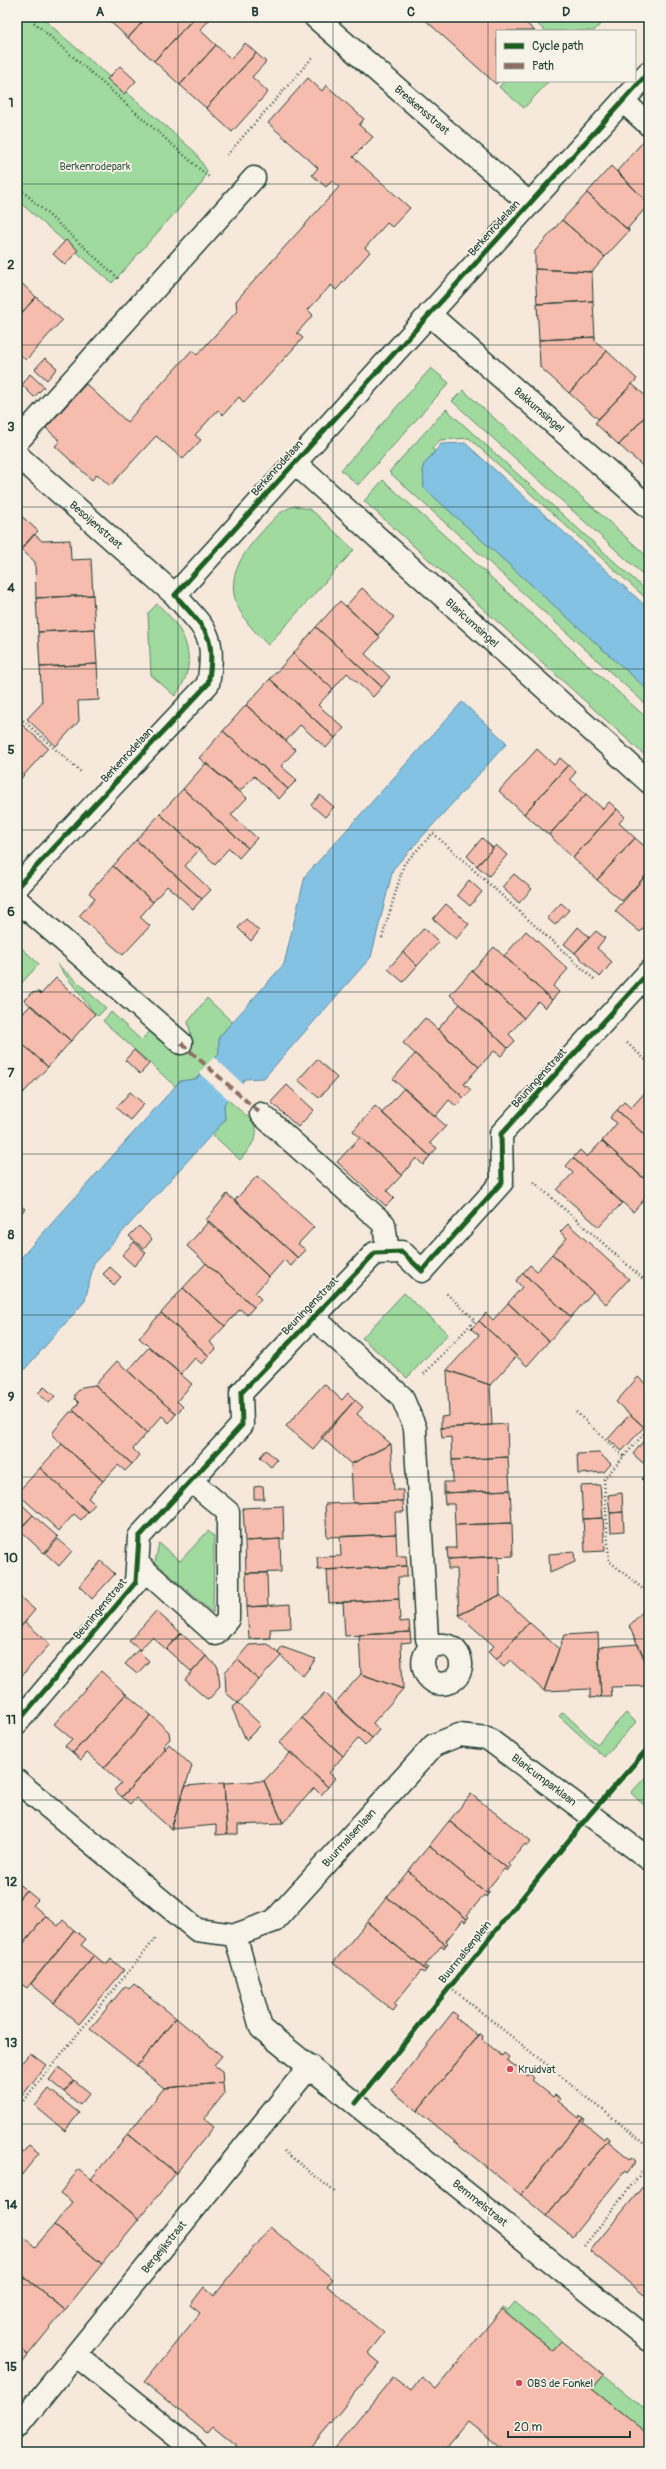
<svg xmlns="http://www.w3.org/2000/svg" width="666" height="2469" viewBox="0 0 666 2469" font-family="Pangolin,sans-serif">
  <rect width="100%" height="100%" fill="#f7e8dc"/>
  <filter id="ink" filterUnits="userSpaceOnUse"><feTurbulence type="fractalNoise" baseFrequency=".025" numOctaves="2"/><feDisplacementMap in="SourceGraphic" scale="8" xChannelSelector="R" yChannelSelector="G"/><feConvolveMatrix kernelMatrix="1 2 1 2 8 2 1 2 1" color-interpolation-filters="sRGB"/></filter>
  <g filter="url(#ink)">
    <path fill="#a1da9f" stroke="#608c6a" d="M17,17H41L195,152L207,171L202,183L112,283L17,200Z
      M530,17H607L594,31H545Z
      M504,81H549L524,108L499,87Z
      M431,368L449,383L358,485L341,470Z
      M463,390L649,558V580L452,401Z
      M446,409L649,593V601L469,438L440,440L432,449L435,451L423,466L424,488L649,691V707L389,472Z
      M383,480L649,720V759L364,501Z
      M295,506L309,509L315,513L354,550L268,645C227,606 220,578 260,534C271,522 279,510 295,506Z
      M157,604C186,629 201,662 175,696L151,675L148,613Z
      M17,944L39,964L17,988Z
      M57,964L106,1008L98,1016L95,1014Z
      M207,998L232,1022L219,1037V1054L196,1079L180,1081L175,1086L103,1021L111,1012L141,1040L150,1031L175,1054L191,1035L188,1022Z
      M227,1099C256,1125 269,1126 240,1160L212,1134L225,1120L224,1104Z
      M404,1293L448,1334L407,1378L362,1338Z
      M208,1531L214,1536L213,1613L155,1562L159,1543L180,1561Z
      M563,1712L597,1744L626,1713L636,1722L604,1757L559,1716Z
      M649,1773V1794L645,1799L649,1804V1810L631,1793Z
      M515,2302L562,2341L553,2351L502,2309L503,2307L508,2310Z
      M603,2375L649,2412V2435L592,2389Z"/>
    <path fill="#84c2e4" stroke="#5c8d9e" d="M465,443L649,609V691L424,488L423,466L441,444Z
      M462,702L507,743L393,869L371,957L264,1078L245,1079L224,1104L225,1120L94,1263L85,1301L17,1378V1262L180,1081L196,1079L219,1054V1037L284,964L305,876Z"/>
    <path fill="#f7e8dc" d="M214,1057L243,1084L229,1100L199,1073Z"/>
    <path fill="#f6bcad" stroke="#1f3d34" d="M105,17H147L128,38Z
      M147,17H195L154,61L128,38Z
      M195,17H212L200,30L216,45L180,85L154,61Z
      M422,17H519L535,31H497V81H499L496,84Z
      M245,43L256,53L206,108L180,85L216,45L231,59Z
      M256,53L266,62L252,77L268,92L232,132L206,108Z
      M120,66L136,81L124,94L107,79Z
      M308,78L322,91L326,85L364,119L359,125L373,137L353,157L410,208L392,227L387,223L365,248L370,252L336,290L331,285L308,310L313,315L297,333L303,338L244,403L239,397L223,415L218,410L195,435L201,440L183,459L156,436L110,486L97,474L92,480L55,446L60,441L46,428L86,384L127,422L192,350L197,355L237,311L236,301L243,293L339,187L332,181L326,187L312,175L318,168L268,123Z
      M649,135V204L617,171Z
      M611,166L649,204L628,228L629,231L587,193Z
      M587,193L629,231L605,257L562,220Z
      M562,220L605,257L592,272L535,269V251Z
      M66,240L78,250L65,265L53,254Z
      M535,269L592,272L593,301L537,304Z
      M17,279L36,297L17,318Z
      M36,297L62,320L26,360L17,352V318Z
      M593,301L595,337L539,340L537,304Z
      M595,337V341L607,351L569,393L540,367L539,340Z
      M607,351L637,379L598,419L569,393Z
      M45,358L57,368L47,380L35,369Z
      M30,374L44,387L34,397L22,385Z
      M632,384L649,399V412L619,445L595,423Z
      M649,412V465L646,469L619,445Z
      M17,512L38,531L17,554Z
      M34,534L42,541L70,540L71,560L91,559L93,595L36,598L35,562L21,549Z
      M362,588L394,617L378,635L346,606Z
      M93,595L95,629L38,632L36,598Z
      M340,601L380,637L365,654L390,677L382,687L316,627Z
      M316,627L382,687L373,697L347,673L333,689L293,654Z
      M95,629L97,664L40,667L38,632Z
      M293,654L333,689L318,705L344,728L335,738L270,679Z
      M97,664L99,700L78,701L79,721L56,746L27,719L42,703L40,667Z
      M270,679L335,738L326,748L300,725L286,741L246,705Z
      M246,705L296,750L281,766L297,780L288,789L223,731Z
      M17,720L48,748L24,775L17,769Z
      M223,731L288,789L279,799L254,776L239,792L199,758Z
      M537,749L554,765L560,758L568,765L524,814L499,791Z
      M206,763L247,798L231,815L257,838L248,848L183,789Z
      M568,765L576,772L570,779L586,794L549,835L524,814Z
      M17,769L24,775L17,783Z
      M183,789L248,848L239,858L229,848L215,864L160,814Z
      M586,794L603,809L609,802L617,809L573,858L549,835Z
      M320,795L334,807L325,817L311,805Z
      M617,809L625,817L619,823L635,838L597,880L573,858Z
      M160,814L199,850L185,866L211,890L202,899L136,840Z
      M482,838L493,848L477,866L467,856Z
      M635,838L649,850V872L622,901L597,880Z
      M136,840L202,899L193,909L167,886L153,902L113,866Z
      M496,845L507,855L489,876L477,866Z
      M113,866L153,902L140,917L150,926L123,955L79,916L95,898L89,893Z
      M649,872V922L640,932L615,911Z
      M514,874L532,889L519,903L502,887Z
      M469,880L482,892L470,906L457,895Z
      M561,903L569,910L555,925L547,918Z
      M446,904L469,924L456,939L433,919Z
      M246,919L259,931L251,941L238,928Z
      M578,927L589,937L575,953L564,944Z
      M424,928L439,942L417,966L403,952Z
      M526,931L568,969L553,986L559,992L552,1000L504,956Z
      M596,931L605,938L597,948L612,962L600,977L575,953Z
      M494,947L552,1000L545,1008L538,1001L524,1018L472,971Z
      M403,952L417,966L403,982L388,969Z
      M472,971L524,1018L509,1034L515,1041L508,1048L450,995Z
      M56,978L95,1014L71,1041L24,1000L31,993L39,992L41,994Z
      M460,1004L508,1048L501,1056L494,1051L479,1067L438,1029Z
      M31,1005L71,1041L48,1067L17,1039V1019Z
      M425,1018L479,1067L464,1084L471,1090L464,1098L403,1043Z
      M17,1039L48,1067L24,1092L17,1085Z
      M134,1050L149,1064L140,1074L125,1060Z
      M415,1054L464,1098L456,1106L449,1100L435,1117L393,1079Z
      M317,1059L337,1078L319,1098L298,1080Z
      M17,1085L24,1092L17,1100Z
      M287,1085L314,1110L298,1127L271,1102Z
      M404,1088L446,1126L430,1143L437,1148L430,1156L382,1113Z
      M649,1088V1139L617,1110L624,1102L631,1108Z
      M130,1092L144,1104L130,1120L116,1108Z
      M375,1106L430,1156L423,1165L416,1158L402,1175L353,1131Z
      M617,1110L649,1139V1172L643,1178L602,1141L617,1123L610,1118Z
      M360,1137L402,1175L387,1191L394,1198L386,1206L337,1162Z
      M602,1141L649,1183V1194L633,1212L573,1158L580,1150L587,1157Z
      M573,1158L622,1203L599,1227L557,1190L573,1173L566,1166Z
      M257,1176L314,1227L298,1244L306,1250L298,1258L235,1200Z
      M227,1194L298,1258L291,1266L284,1260L269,1277L206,1220Z
      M17,1203L25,1209L17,1218Z
      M209,1221L269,1277L255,1293L261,1299L254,1307L187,1246Z
      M568,1224L629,1279L606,1304L552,1254L567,1238L560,1232Z
      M139,1226L152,1239L144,1249L129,1236Z
      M134,1242L146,1253L134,1266L122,1255Z
      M552,1254L593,1292L571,1317L523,1273L530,1265L537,1271Z
      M206,1263L254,1307L247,1315L240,1309L225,1326L183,1288Z
      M110,1267L121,1277L114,1285L103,1274Z
      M523,1273L571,1317L549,1341L508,1303L522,1287L516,1281Z
      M183,1288L225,1326L210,1342L216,1349L209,1356L161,1313Z
      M508,1303L549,1341L527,1366L479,1321L486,1313L493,1320Z
      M161,1313L209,1356L202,1364L195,1358L181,1374L139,1338Z
      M479,1321L517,1356L490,1385L447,1370L479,1335L471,1329Z
      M149,1347L192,1384L177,1401L183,1407L176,1414L128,1371Z
      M117,1361L176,1414L169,1423L162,1416L147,1433L95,1385Z
      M447,1370L490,1385L492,1425L441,1428V1417L449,1416Z
      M638,1377L649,1387V1422L644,1427L616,1402Z
      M324,1384L342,1400L348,1393L355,1400L313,1449L286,1426Z
      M95,1385L147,1433L133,1449L139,1455L132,1464L73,1410L79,1403L75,1399V1394L82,1387Z
      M44,1387L55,1396L49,1403L38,1393Z
      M355,1400L363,1407L357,1414L391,1444L351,1464L321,1437Z
      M70,1412H75L132,1464L125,1471L118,1465L103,1481L53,1436V1432Z
      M630,1414L644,1427L622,1451L608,1439Z
      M507,1424L508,1457L452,1460L451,1437L442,1438L441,1428Z
      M645,1439L649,1443V1456L643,1463L633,1454Z
      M62,1444L103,1481L88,1498L95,1504L88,1512L40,1468Z
      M391,1444L394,1490H403V1501L353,1503L351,1464Z
      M266,1450L277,1460L271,1467L260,1457Z
      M599,1453L611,1464L604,1472L578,1474L577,1454Z
      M508,1457L510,1490L444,1493V1482H453L452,1460Z
      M40,1468L88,1512L81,1520L74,1514L59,1531L17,1493Z
      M649,1471V1485L642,1479Z
      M600,1485L603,1518L583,1519L581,1486Z
      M263,1486L264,1499H254V1487Z
      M510,1490L512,1523L455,1525L454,1504H445L444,1493Z
      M622,1493L623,1512L610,1513L608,1495Z
      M17,1500L33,1515L19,1530L17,1528Z
      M403,1501L404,1512H395L396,1534L327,1537L325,1504Z
      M283,1506L284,1539L245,1541L243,1508Z
      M623,1512L624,1531L611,1532L610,1513Z
      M33,1515L58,1537L44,1553L19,1530Z
      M603,1518L605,1551L585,1552L583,1519Z
      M512,1523L513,1556L448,1559L447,1548H456L455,1525Z
      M396,1534L397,1556H406L407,1566L318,1570L317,1557L341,1556L340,1537Z
      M58,1539L72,1551L59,1566L45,1553Z
      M280,1539L281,1572L246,1573L245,1541Z
      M574,1552L575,1562L550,1573L549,1554Z
      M499,1556L500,1595L459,1615L457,1569H448V1559Z
      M101,1561L115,1574L92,1599L79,1586Z
      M407,1566V1577H398L399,1599L329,1603L327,1570Z
      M246,1573H267L268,1606L247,1607Z
      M17,1594L35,1610L17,1631Z
      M500,1595L529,1622L496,1660L488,1652L494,1646L459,1615Z
      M399,1599L400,1622L409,1621L410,1632L345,1636L343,1602Z
      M290,1604L291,1628L270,1629L271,1638L249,1639L247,1607Z
      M649,1605V1669L629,1626Z
      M156,1611L181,1633L166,1649L152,1637L140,1650L129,1641Z
      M25,1622L50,1644L17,1681V1631Z
      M529,1622L559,1649L544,1691L510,1660L504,1667L496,1660Z
      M410,1632L411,1642L401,1643L403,1689L361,1674L359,1635Z
      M181,1633L206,1656L192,1672L166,1649Z
      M598,1633L601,1697L590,1698V1689L544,1691L564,1635Z
      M268,1644L281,1656L259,1680L237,1659L249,1645Z
      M638,1644L649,1669V1686L611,1687L612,1697H601L598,1647Z
      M282,1647L316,1659L303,1676L278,1653Z
      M138,1650L149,1661L137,1674L125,1664Z
      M206,1656L218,1667L220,1687L208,1700L185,1680Z
      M237,1659L259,1680L238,1703L226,1693L225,1672Z
      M101,1671L126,1694L73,1753L65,1746L72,1739L54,1724Z
      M361,1674L403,1689L373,1723L379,1730L372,1738L334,1704Z
      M324,1693L372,1738L365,1746L358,1739L343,1756L302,1718Z
      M126,1694L151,1715L104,1768L87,1753L81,1760L73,1753Z
      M238,1703L261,1725L246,1740L232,1708Z
      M151,1715L169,1732L170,1739L163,1746L166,1749L122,1797L114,1790L121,1783L104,1768Z
      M302,1718L343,1756L329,1773L335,1778L328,1787L279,1743Z
      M169,1744L192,1766L171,1829L136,1798L130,1804L122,1797Z
      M291,1752L328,1787L321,1795L314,1788L283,1823L264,1781Z
      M264,1781L283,1823L238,1825V1834H227L224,1783Z
      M224,1783L227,1834L216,1835V1825L171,1829L185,1786Z
      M471,1794L531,1841L527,1846L525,1844L508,1864L511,1866L508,1869L449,1821Z
      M449,1821L508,1869L507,1871L504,1869L487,1890L490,1892L488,1894L429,1846Z
      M429,1846L488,1894L486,1897L484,1895L467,1915L469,1917L467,1919L408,1871Z
      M408,1871L467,1919L465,1922L463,1920L446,1941L448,1943L446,1945L387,1897Z
      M17,1883L26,1890L17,1901Z
      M26,1890L38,1900L33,1905L46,1916L17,1951V1901Z
      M387,1897L446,1945L444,1948L442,1945L425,1966L428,1968L426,1970L367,1922Z
      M46,1916L58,1926L63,1920L74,1930L27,1988L17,1981V1951Z
      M367,1922L426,1970L424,1973L421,1971L394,2004L397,2006L393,2011L333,1963Z
      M74,1930L86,1939L81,1945L94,1955L54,2003L31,1984Z
      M94,1955L106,1965L111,1959L124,1970L79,2024L54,2003Z
      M134,1984L176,2018L137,2066L90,2029L125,1986L129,1989Z
      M453,2012L458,2016L456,2018L477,2035L480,2034L417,2111L391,2090Z
      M176,2018L222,2056L214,2065L222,2071L223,2083L164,2088L137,2066Z
      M480,2034L483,2036L482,2039L502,2056L504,2053L509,2057L507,2060L528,2076L530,2074L534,2078L532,2080L553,2097L555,2095L560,2099L558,2101L579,2118L580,2115L583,2118L521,2195L417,2111Z
      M30,2053L46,2065L22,2096L17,2092V2068Z
      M59,2067L74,2080L64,2092L49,2080Z
      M74,2080L90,2093L80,2105L64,2092Z
      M223,2083L224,2094L204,2119L214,2127L176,2173L128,2134L164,2088Z
      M49,2089L79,2113L65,2131L35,2106Z
      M583,2118L585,2119L583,2122L604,2139L606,2136L609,2139L546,2216L521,2195Z
      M128,2134L176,2173L139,2219L91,2179Z
      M609,2139V2142L630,2159L631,2157L636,2161L627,2173L625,2171L572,2237L546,2216Z
      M29,2145L39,2153L17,2181V2160Z
      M79,2169L139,2219L102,2264L54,2225L72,2202L60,2193Z
      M649,2179V2299L590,2251Z
      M54,2225L102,2264L65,2310L17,2271V2246L24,2237L35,2247Z
      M270,2227L333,2279L327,2286L384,2333L368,2353L380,2363L307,2452H245L213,2426L207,2433L144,2382L200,2313L190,2305L204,2287L214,2296Z
      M17,2271L65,2310L28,2355L17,2346Z
      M502,2309L553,2351L562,2341L604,2375L592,2389L649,2435V2452H505L468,2422L443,2452H332L393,2377L411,2391L422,2377L436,2389Z
      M17,2346L28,2355L17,2368Z"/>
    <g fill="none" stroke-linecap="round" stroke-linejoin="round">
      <defs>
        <path id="minor" d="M315,17L530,204
          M623,101L649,125
          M429,314L649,507
          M17,442L254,178
          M17,455L175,595
          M296,464L649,782
          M17,887L208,684C217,634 206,631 175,595L649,72
          M17,900L181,1043
          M261,1114L384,1224L388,1252
          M313,1317L402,1397L415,1428L427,1639L432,1647C414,1658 426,1689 447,1683C473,1675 460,1635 432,1647
          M138,1564L216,1634L228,1619V1512L191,1481
          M17,1723L136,1582L139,1537L242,1425L241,1393L375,1253L402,1252L422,1271L502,1182L501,1134L649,972
          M17,1781L197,1930L235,1935L274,1921L434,1745L459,1735L487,1738L649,1859
          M235,1935L261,2028L649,2340
          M76,2355L196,2452
          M17,2427L310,2066"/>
      </defs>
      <use href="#minor" stroke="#1f3d34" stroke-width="25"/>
      <path stroke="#1f3d34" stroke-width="2.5" stroke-dasharray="1 3" stroke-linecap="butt" d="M28,17L210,178
        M227,155L312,58
        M17,186L119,279
        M17,715L81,772
        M382,938L404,864L433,833L596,981
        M627,1043L649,1063
        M534,1182L649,1284
        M424,1374L475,1320L446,1293
        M576,1412L624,1457
        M649,1428L604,1479L609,1561L649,1594
        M450,1987L649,2147
        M17,2096L23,2101L156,1938
        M284,2151L336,2193
        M584,2246L649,2163"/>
      <use href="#minor" stroke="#f7f3e8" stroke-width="22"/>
      <path stroke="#8d6e63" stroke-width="4" stroke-dasharray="8 4" stroke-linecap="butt" d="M181,1043L261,1114"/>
      <defs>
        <path id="cycleway" d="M17,887L208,684C217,634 206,631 175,595L649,72
          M17,1723L136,1582L139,1537L242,1425L241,1393L375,1253L402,1252L422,1271L502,1182L501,1134L649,972
          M356,2103L590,1814L649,1747"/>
      </defs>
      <use href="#cycleway" stroke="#f7f3e8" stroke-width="8"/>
      <use href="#cycleway" stroke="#1b5e20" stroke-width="5"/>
    </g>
  </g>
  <path fill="none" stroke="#1f3d34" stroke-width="1" stroke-opacity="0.55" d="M178,17V2452M333,17V2452M488,17V2452M17,184H649M17,345H649M17,507H649M17,669H649M17,830H649M17,992H649M17,1154H649M17,1315H649M17,1477H649M17,1639H649M17,1800H649M17,1962H649M17,2124H649M17,2285H649"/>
  <g fill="#d1495b" stroke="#f7f3e8" stroke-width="1.5">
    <circle cx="510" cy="2069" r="4"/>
    <circle cx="519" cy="2383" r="4"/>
  </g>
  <g text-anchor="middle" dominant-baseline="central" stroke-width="3.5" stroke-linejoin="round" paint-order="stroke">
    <g font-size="11" fill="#1f3d34" stroke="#f7f3e8">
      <text transform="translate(422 110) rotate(41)">Breskensstraat</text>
      <text transform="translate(494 228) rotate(-48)">Berkenrodelaan</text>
      <text transform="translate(539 410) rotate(41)">Bakkumsingel</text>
      <text transform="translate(277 468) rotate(-48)">Berkenrodelaan</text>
      <text transform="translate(96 525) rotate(41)">Besoijenstraat</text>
      <text transform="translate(472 623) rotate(42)">Blaricumsingel</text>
      <text transform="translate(127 755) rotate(-47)">Berkenrodelaan</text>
      <text transform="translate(539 1078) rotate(-48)">Beuningenstraat</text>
      <text transform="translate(310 1306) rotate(-46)">Beuningenstraat</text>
      <text transform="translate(100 1609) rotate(-50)">Beuningenstraat</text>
      <text transform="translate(544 1780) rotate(37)">Blaricumparklaan</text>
      <text transform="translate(349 1838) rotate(-48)">Buurmalsenlaan</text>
      <text transform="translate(465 1952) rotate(-51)">Buurmalsenplein</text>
      <text transform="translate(480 2203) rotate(39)">Bemmelstraat</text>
      <text transform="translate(164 2247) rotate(-51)">Bergeijkstraat</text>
    </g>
    <g font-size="11" fill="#395c49" stroke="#f7f3e8">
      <text x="95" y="166">Berkenrodepark</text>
    </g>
    <g font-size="11" fill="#1f3d34" stroke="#f7f3e8" text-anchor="start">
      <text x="518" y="2069">Kruidvat</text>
      <text x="527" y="2383">OBS de Fonkel</text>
    </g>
  </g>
  <rect width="666" height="2469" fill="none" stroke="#f7f3e8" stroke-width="44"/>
  <rect x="496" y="30" width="140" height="52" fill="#f7f3e8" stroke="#a1aaa0"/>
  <rect x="504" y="43" width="20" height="6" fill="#1b5e20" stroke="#a1aaa0"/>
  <text x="532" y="50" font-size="12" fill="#1f3d34">Cycle path</text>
  <rect x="504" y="63" width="20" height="6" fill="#8d6e63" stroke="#a1aaa0"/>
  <text x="532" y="70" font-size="12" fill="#1f3d34">Path</text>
  <path d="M508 2431v6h122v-6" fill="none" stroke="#1f3d34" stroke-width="2"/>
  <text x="514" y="2431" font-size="12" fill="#1f3d34" stroke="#f7f3e8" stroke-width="3" paint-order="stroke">20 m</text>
  <rect x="22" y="22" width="622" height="2425" fill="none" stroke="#1f3d34" stroke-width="1.5"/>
  <g font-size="13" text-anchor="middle" font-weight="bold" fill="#1f3d34">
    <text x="100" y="16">A</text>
    <text x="255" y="16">B</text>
    <text x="411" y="16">C</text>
    <text x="566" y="16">D</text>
    <text x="11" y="107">1</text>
    <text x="11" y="269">2</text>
    <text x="11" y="431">3</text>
    <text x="11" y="592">4</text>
    <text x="11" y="754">5</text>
    <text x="11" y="916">6</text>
    <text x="11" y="1077">7</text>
    <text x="11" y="1239">8</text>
    <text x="11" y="1401">9</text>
    <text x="11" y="1562">10</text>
    <text x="11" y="1724">11</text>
    <text x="11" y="1886">12</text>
    <text x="11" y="2047">13</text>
    <text x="11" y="2209">14</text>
    <text x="11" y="2371">15</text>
  </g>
</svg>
